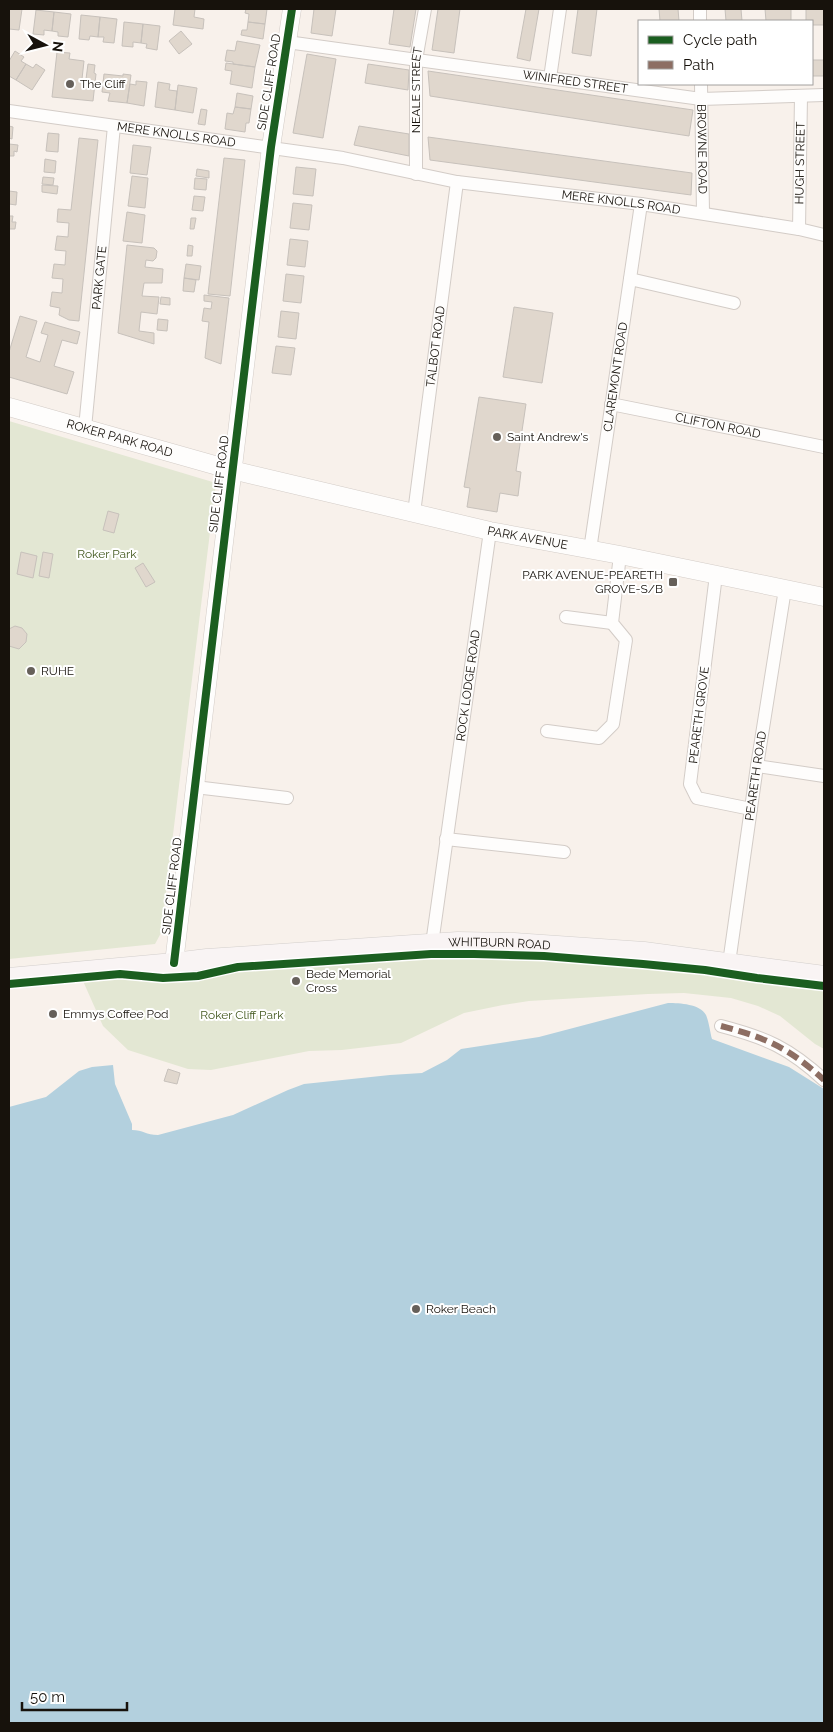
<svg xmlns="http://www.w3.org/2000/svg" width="833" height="1732" viewBox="0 0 833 1732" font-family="Raleway,sans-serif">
  <rect width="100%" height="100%" fill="#f8f1eb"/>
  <path fill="#e3e7d3" d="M9,421L216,483L161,933L155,944L9,959Z
    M431,954C522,953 614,959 704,970C744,975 784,981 824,986V1049L815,1044L780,1016L758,1006L731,998L684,993L648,994L529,1001L503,1005L464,1013L401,1043L342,1050L309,1051L211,1070L188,1069L128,1050L103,1026L83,981L120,974L163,978L197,976L238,967Z"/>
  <path fill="#b3d0de" d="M668,1003C680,1003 700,1004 706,1015C709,1022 710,1032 712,1039L789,1067L824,1089V1723H9V1107L46,1097L79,1071L92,1067L113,1065L115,1084L132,1124V1130C143,1130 146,1135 158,1135L233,1115L288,1090L304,1084L390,1075L422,1073L447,1060L461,1049L539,1037Z"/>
  <path fill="#e0d7cd" stroke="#c7c1bb" d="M9,9H22L19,30L9,29Z
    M175,9H195L194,17L204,19L203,29L173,25Z
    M246,9H267L265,24L248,22L249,14L245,13Z
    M314,9H336L332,36L311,33Z
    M394,9H416L410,47L389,44Z
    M438,9H460L454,53L432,50Z
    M526,9H539L530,61L517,58Z
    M578,9H597L591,56L572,53Z
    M659,9H678L679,21H660Z
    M725,9H741L742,21H726Z
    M765,9H791V21H766Z
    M806,9H824V25H812V21H806Z
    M36,10L54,12L52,31L44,30V35L33,34Z
    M54,12L71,14L68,37L58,36V32L52,31Z
    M81,15L100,17L98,37L90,36L89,40L79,39Z
    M100,17L117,19L114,43L103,42L104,37H98Z
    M124,22L143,24L141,43L133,42V47L122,46Z
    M248,22L265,24L263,39L241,35L242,30H247Z
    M143,24L160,26L157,50L146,48L147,44L141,43Z
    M181,31L192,44L179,54L169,41Z
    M237,41L260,45L255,67L233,64V62L225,61L227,50L235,51Z
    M15,51L24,57L21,61L26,64L16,80L9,76V61Z
    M57,52L70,53L69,59L84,61L82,79H86L88,64L95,65L94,73L96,74L93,101L52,97Z
    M307,54L336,59L323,138L293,133Z
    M812,60H824V76H812Z
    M226,63L255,67L252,88L230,84L232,71L225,70Z
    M26,64L33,68L36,64L45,70L32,90L16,80Z
    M368,64L409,70L408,90L365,83Z
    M428,71L693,110L689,136L430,96Z
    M104,74L123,76V74L131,75L127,103L108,101L110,93L102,92Z
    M136,81L147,82L144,106L127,103L130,84L136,85Z
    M158,82L170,84L169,90L177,91L175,110L155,107Z
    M178,85L197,88L193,113L175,110Z
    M237,93L253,96L251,109L235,107Z
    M235,107L251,109L249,123H246L245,132L225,129L227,113L233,114Z
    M201,109L207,110L205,125L198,124Z
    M9,126L13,127L12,139L9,138Z
    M359,126L409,134V156L354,145Z
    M48,133L59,134L58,152L46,151Z
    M428,137L692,173L691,195L430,160Z
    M79,138L98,140L79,321L69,320L59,315L60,308L50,306L52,292L62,293L63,279L52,278L54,264L65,265L66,251L55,250L57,236L68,237L69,223L57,222L58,209L71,210Z
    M9,144L18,145L17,152L14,151V156H9Z
    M133,145L151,147L147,175L130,173Z
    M224,158L245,160L230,296L208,294Z
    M45,159L56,161L55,173L44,172Z
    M296,167L316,169L313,196L293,194Z
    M197,169L209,171V178L196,176Z
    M132,176L148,178L145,208L128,206Z
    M43,177L54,178L53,185L42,184Z
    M195,178L207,179L206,190L194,189Z
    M42,185L58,186L57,194L42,192Z
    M9,191L17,192L16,205L9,204Z
    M194,196L205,197L203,211L192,210Z
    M293,203L312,205L309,230L290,228Z
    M127,212L145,215L142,243L123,241Z
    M9,216H13L12,222H16L15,229H9Z
    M191,218H196L194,229H190Z
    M290,239L308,241L305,267L287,265Z
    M127,245L154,248L157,251L156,258L153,261L146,260L145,267L163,269L162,283H144L142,296L159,297L157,314L141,312L139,331L154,333V344L118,333Z
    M188,245L193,246L192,256H187Z
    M186,264L201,266L199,280L184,278Z
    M286,274L304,276L301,303L283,301Z
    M184,278L196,280L194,292L183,291Z
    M204,295L229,298L221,364L205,358L209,322L202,321L204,308L211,309L212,302L204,301Z
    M161,297L170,298V305L160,304Z
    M514,307L553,313L542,383L503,377Z
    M281,311L299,313L296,339L278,337Z
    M20,316L37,321L26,357L40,362L48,335L41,333L45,322L80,332L77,344L62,340L54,366L74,372L67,394L9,377V352Z
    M158,319L168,320L167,331L157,330Z
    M276,346L295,348L291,375L272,373Z
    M479,397L526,404L516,471L521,472L518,496L500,493L497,512L467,507L470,488L464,487Z
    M108,511L119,514L114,533L103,530Z
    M21,552L37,556L33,578L17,574Z
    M43,552L53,554L49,578L39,576Z
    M143,563L155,582L146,587L135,568Z
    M15,626L22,628L27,634L26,642L19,649L9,646V629Z
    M168,1069L180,1073L177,1084L164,1081Z"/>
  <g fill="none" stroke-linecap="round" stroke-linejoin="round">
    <defs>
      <g id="street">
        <path d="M700,9V21"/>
        <path id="s1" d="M287,42L701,99L824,95"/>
        <path d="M550,78L560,9"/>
        <path id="s2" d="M701,84L703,213"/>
        <path id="s3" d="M9,111L343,158L457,182L641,204L799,229L824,235"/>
        <path id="s4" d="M416,174V60L425,9"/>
        <path id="s5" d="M799,229L801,96"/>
        <path d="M630,279L734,303"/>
        <path id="s6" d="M611,404L824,447"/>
        <path id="s7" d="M85,428L114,126"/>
        <path id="s8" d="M414,513L457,182"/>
        <path id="s9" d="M590,550L641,204"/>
        <path d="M716,575L690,784L697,798L751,809"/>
        <path d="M566,617L612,623"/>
        <path d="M547,731L599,738L613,724L626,640L612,623L620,555"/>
        <path d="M757,766L824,776"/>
        <path d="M195,787L287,798"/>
        <path d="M446,839L564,852"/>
        <path id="s10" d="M432,944L490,531"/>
        <path id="s11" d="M729,963L757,766L785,589"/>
        <path d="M721,1026C767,1038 789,1048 824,1080"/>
      </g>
      <g id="secondary">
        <path id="s12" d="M9,407L232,470L490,531L620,555L824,597"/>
        <path d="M174,963L271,147L292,9"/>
      </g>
      <g id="primary">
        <path id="s13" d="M9,978L174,963L207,959L458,942L514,943L644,952L824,976"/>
      </g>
    </defs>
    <use href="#street" stroke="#d3ccc7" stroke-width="14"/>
    <use href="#secondary" stroke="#d3ccc7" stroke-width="19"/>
    <use href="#primary" stroke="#d3cfcc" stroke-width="21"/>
    <use href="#street" stroke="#fefdfc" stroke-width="12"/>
    <use href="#secondary" stroke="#fefdfc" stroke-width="18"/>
    <use href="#primary" stroke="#f9f4f4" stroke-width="20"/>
    <path stroke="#8d6e63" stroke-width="6" stroke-dasharray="12 6" stroke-linecap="butt" d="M721,1026C767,1038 789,1048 824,1080"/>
    <defs>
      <path id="cycleway" d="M174,963L271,147L292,9
        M9,984L120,974L163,978L198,976L238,967L431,954H474L544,956L643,964L705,970L757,978L824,986"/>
    </defs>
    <use href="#cycleway" stroke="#fff" stroke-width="11"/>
    <use href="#cycleway" stroke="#1b5e20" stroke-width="8"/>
  </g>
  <g fill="#66605a" stroke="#fff" stroke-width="2">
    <circle cx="70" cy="84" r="5"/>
    <circle cx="497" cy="437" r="5"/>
    <rect x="668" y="577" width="10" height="10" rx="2.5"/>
    <circle cx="31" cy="671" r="5"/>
    <circle cx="296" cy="981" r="5"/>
    <circle cx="53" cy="1014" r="5"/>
    <circle cx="416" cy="1309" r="5"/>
  </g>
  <g text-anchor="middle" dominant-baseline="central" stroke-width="4" stroke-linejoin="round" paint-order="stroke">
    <g font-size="12" fill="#17120c" stroke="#fff">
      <text transform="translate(269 82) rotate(-81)">SIDE CLIFF ROAD</text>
      <text stroke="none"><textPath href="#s1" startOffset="291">WINIFRED STREET</textPath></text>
      <text stroke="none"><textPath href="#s4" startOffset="84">NEALE STREET</textPath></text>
      <text stroke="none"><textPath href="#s3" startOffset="169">MERE KNOLLS ROAD</textPath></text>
      <text stroke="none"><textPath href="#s2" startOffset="65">BROWNE ROAD</textPath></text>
      <text stroke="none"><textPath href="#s5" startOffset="66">HUGH STREET</textPath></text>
      <text stroke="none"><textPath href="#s3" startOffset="619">MERE KNOLLS ROAD</textPath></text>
      <text stroke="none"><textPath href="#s7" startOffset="151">PARK GATE</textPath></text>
      <text stroke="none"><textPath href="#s8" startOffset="168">TALBOT ROAD</textPath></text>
      <text stroke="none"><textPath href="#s9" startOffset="175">CLAREMONT ROAD</textPath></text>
      <text stroke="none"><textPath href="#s6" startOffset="109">CLIFTON ROAD</textPath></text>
      <text stroke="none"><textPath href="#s12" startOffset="115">ROKER PARK ROAD</textPath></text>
      <text transform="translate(219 484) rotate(-83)">SIDE CLIFF ROAD</text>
      <text stroke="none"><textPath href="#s12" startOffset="535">PARK AVENUE</textPath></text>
      <text stroke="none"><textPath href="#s10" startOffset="261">ROCK LODGE ROAD</textPath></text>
      <text transform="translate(699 715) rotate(-83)">PEARETH GROVE</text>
      <text stroke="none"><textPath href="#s11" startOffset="189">PEARETH ROAD</textPath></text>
      <text transform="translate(172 886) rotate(-83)">SIDE CLIFF ROAD</text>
      <text stroke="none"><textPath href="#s13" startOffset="492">WHITBURN ROAD</textPath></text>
    </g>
    <g font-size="12" fill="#17120c" stroke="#fff" text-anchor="start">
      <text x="80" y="84">The Cliff</text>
      <text x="507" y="437">Saint Andrew's</text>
      <text x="663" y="575" text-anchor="end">PARK AVENUE-PEARETH<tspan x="663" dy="14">GROVE-S/B</tspan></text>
      <text x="41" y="671">RUHE</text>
      <text x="306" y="974">Bede Memorial<tspan x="306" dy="14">Cross</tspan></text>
      <text x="63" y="1014">Emmys Coffee Pod</text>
      <text x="426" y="1309">Roker Beach</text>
    </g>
    <g font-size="12" fill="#43591f" stroke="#fff">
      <text x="107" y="554">Roker Park</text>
      <text x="242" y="1015">Roker Cliff Park</text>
    </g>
  </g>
  <rect width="833" height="1732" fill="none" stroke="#17120c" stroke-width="20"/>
  <rect x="638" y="20" width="175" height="65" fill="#ffffff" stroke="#a2a09e"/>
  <rect x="648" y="36" width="25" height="8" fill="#1b5e20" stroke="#a2a09e"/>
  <text x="683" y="45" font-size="15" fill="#17120c">Cycle path</text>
  <rect x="648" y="61" width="25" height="8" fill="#8d6e63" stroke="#a2a09e"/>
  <text x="683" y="70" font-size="15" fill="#17120c">Path</text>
  <g transform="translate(45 45) rotate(97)" stroke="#ffffff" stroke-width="4" paint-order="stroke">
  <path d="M0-4L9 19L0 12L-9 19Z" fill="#17120c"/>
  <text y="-8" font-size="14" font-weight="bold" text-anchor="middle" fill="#17120c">N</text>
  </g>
  <path d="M22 1702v8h105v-8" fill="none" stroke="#17120c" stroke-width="2.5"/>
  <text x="30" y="1702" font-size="15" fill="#17120c" stroke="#ffffff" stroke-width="4" paint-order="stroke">50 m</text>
</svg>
